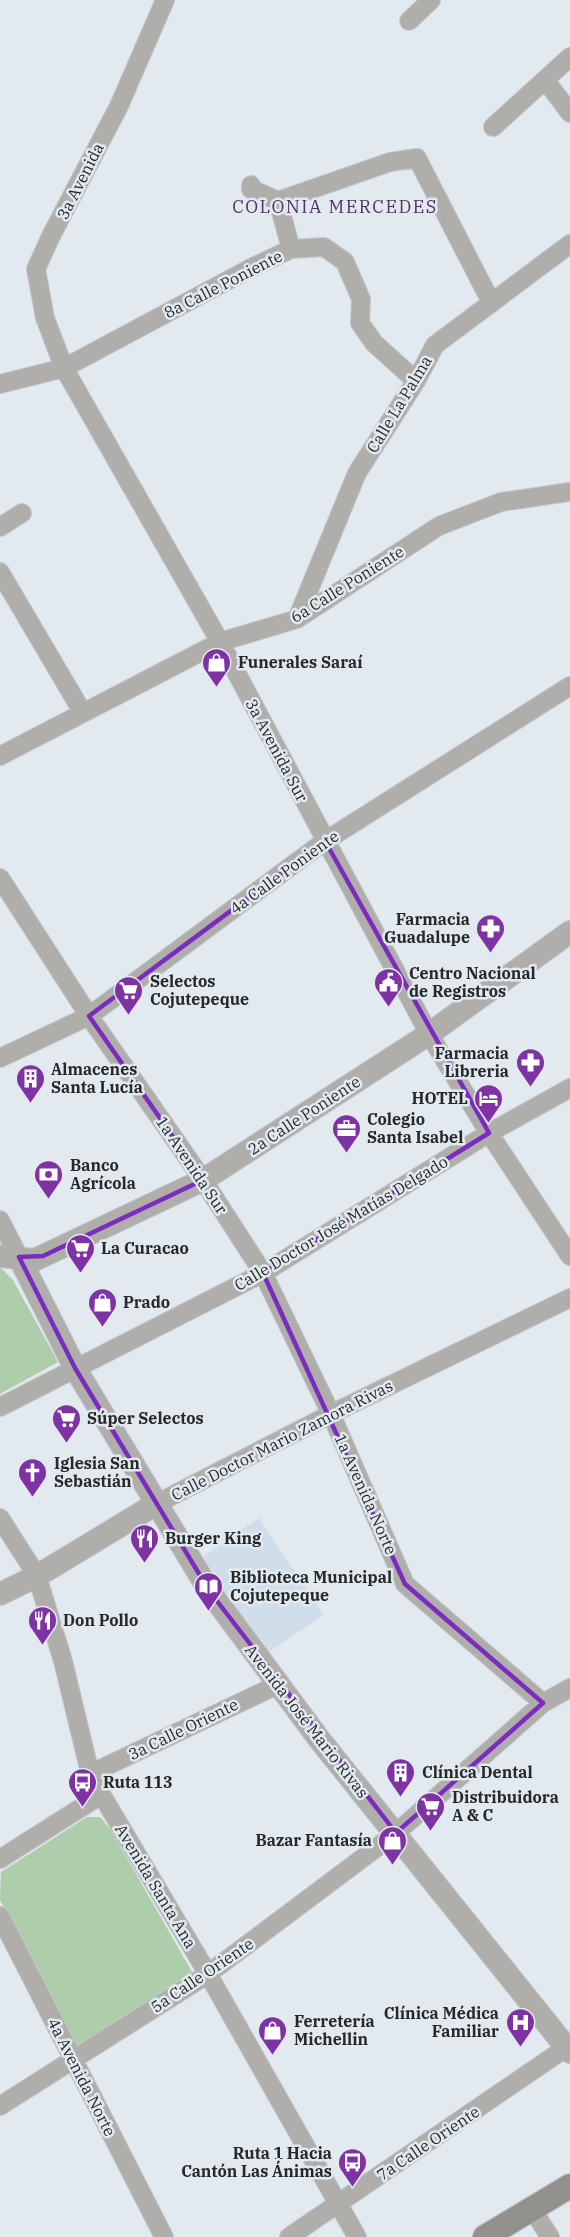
<svg xmlns="http://www.w3.org/2000/svg" width="570" height="2237" viewBox="0 0 570 2237" font-family="'IBM Plex Serif',serif">
  <rect width="100%" height="100%" fill="#e2e9ef"/>
  <path fill="#d0dee9" d="M259,1518L324,1615L267,1653L202,1557Z"/>
  <path fill="#aeceab" d="M0,1267L13,1280L58,1362L0,1394Z
    M87,1817H100L111,1830L192,1972L74,2049L0,1900L1,1872Z"/>
  <g fill="none" stroke-linecap="round" stroke-linejoin="round">
    <defs>
      <path id="minor" d="M165,0L119,106L51,236L36,269L45,318L64,368L220,642L429,1034L489,1133L570,1256
        M409,21L431,0
        M546,81L570,113
        M493,127L570,57
        M251,185V189L278,201L390,162L417,158L491,302
        M278,201L291,249
        M0,384L64,368L251,268L291,249L324,247L345,262L361,299L360,323L374,343L416,381
        M0,527L22,513
        M0,572L83,713
        M297,619L357,473L416,381L435,345L570,244
        M0,756L220,642L297,619L439,526L501,502L570,492
        M0,878L89,1016L203,1180L263,1273L331,1414L405,1584L543,1703
        M0,1058L89,1016L325,841L570,686
        M0,1220L19,1257
        M0,1407L263,1273L489,1133L570,1088
        M156,1504L331,1414L570,1298
        M0,1518L37,1576L63,1661L91,1777L208,1974L357,2237
        M90,1774L277,1685
        M0,1859L101,1795
        M0,1916L164,2237
        M0,2106L208,1974L396,1833L543,1703L570,1688
        M532,2209L550,2237
        M289,2237L570,2045"/>
      <path id="tertiary" d="M0,1256L34,1260L43,1256L203,1180L429,1034L570,932
        M19,1257L75,1368L210,1592L319,1739L570,2052
        M0,1594L37,1576L156,1504"/>
      <path id="secondary" d="M485,2237L570,2186"/>
    </defs>
    <use href="#minor" stroke="#c0c6cc" stroke-width="20"/>
    <use href="#tertiary" stroke="#c0c6cc" stroke-width="24"/>
    <use href="#secondary" stroke="#c0c6cc" stroke-width="26"/>
    <use href="#minor" stroke="#afaeaa" stroke-width="18"/>
    <use href="#tertiary" stroke="#afaeaa" stroke-width="22"/>
    <use href="#secondary" stroke="#93918c" stroke-width="24"/>
  </g>
  <path fill="none" stroke="#7b2cbf" stroke-width="4.5" stroke-linejoin="round" d="M325,841L489,1133L263,1273L405,1584L543,1703L396,1833L210,1592L75,1368L19,1257L43,1256L203,1180L89,1016Z"/>
  <defs>
    <symbol id="shop-pin" viewBox="-11 -11 22 30"><path d="M0 17L-7.5 6A9.5 9.5 0 1 1 7.5 6Z" fill="#7f32a3" stroke="#e2e9ef"/><path d="M-5-2.5h2.3a2.7 3.5 0 0 1 5.4 0H5L5.5 6h-11ZM-1.5-2.5h3a1.5 2.3 0 0 0-3 0Z" fill="#fff"/></symbol>
    <symbol id="pharmacy-pin" viewBox="-11 -11 22 30"><path d="M0 17L-7.5 6A9.5 9.5 0 1 1 7.5 6Z" fill="#7f32a3" stroke="#e2e9ef"/><path d="M-2-6h4v4h4v4h-4v4h-4v-4h-4v-4h4Z" fill="#fff"/></symbol>
    <symbol id="civic-pin" viewBox="-11 -11 22 30"><path d="M0 17L-7.5 6A9.5 9.5 0 1 1 7.5 6Z" fill="#7f32a3" stroke="#e2e9ef"/><path d="M-.6-6.5H3V-4.5H.6V-3L4-1V1h2V6H-6V1h2V-1L-.6-3ZM-1.2 2.5V6h2.4V2.5Z" fill="#fff"/></symbol>
    <symbol id="supermarket-pin" viewBox="-11 -11 22 30"><path d="M0 17L-7.5 6A9.5 9.5 0 1 1 7.5 6Z" fill="#7f32a3" stroke="#e2e9ef"/><path d="M-6-5.5h2.5l.6 2H6L4.5 2H-2.5L-4.4-4H-6ZM-1.5 3.2a1.3 1.3 0 1 0 .1 0ZM3 3.2a1.3 1.3 0 1 0 .1 0Z" fill="#fff"/></symbol>
    <symbol id="building-pin" viewBox="-11 -11 22 30"><path d="M0 17L-7.5 6A9.5 9.5 0 1 1 7.5 6Z" fill="#7f32a3" stroke="#e2e9ef"/><path d="M-4-6H4V6H1V3H-1V6H-4ZM-2.5-4.3h1.7v1.8h-1.7ZM.8-4.3h1.7v1.8H.8ZM-2.5-1h1.7V.8h-1.7ZM.8-1h1.7V.8H.8Z" fill="#fff"/></symbol>
    <symbol id="hotel-pin" viewBox="-11 -11 22 30"><path d="M0 17L-7.5 6A9.5 9.5 0 1 1 7.5 6Z" fill="#7f32a3" stroke="#e2e9ef"/><path d="M-6-4.5h1.5V1H6V5H4.5V3h-9V5H-6ZM-4 0a1.8 1.8 0 1 1 3.6 0ZM.5 0V-2.5h3Q6-2.5 6 0Z" fill="#fff"/></symbol>
    <symbol id="office-pin" viewBox="-11 -11 22 30"><path d="M0 17L-7.5 6A9.5 9.5 0 1 1 7.5 6Z" fill="#7f32a3" stroke="#e2e9ef"/><path d="M-6-3h4V-5.5h4V-3h4V5H-6ZM-1-4.5V-3h2v-1.5ZM-6 0V1H6V0Z" fill="#fff"/></symbol>
    <symbol id="bank-pin" viewBox="-11 -11 22 30"><path d="M0 17L-7.5 6A9.5 9.5 0 1 1 7.5 6Z" fill="#7f32a3" stroke="#e2e9ef"/><path d="M-6-4H6V4H-6ZM0-2.3a2.3 2.3 0 1 0 0 4.6a2.3 2.3 0 1 0 0-4.6Z" fill="#fff"/></symbol>
    <symbol id="church-pin" viewBox="-11 -11 22 30"><path d="M0 17L-7.5 6A9.5 9.5 0 1 1 7.5 6Z" fill="#7f32a3" stroke="#e2e9ef"/><path d="M-1.2-6h2.4v3.5h3.3v2.4h-3.3V6h-2.4V-.1h-3.3v-2.4h3.3Z" fill="#fff"/></symbol>
    <symbol id="restaurant-pin" viewBox="-11 -11 22 30"><path d="M0 17L-7.5 6A9.5 9.5 0 1 1 7.5 6Z" fill="#7f32a3" stroke="#e2e9ef"/><path d="M-5-6h1v4h1v-4h1v4h1v-4h1v5L-1.5 .5V6h-2V.5L-5-1ZM5-6V6H3V1.5H1.5Q1.5-4 5-6Z" fill="#fff"/></symbol>
    <symbol id="library-pin" viewBox="-11 -11 22 30"><path d="M0 17L-7.5 6A9.5 9.5 0 1 1 7.5 6Z" fill="#7f32a3" stroke="#e2e9ef"/><path d="M-6-4Q-3-5.5-.7-3.5V5Q-3 3-6 4ZM6-4Q3-5.5 .7-3.5V5Q3 3 6 4Z" fill="#fff"/></symbol>
    <symbol id="bus-pin" viewBox="-11 -11 22 30"><path d="M0 17L-7.5 6A9.5 9.5 0 1 1 7.5 6Z" fill="#7f32a3" stroke="#e2e9ef"/><path d="M-5-6H5V4H4V6H2V4H-2V6H-4V4H-5ZM-3.5-4V0h7V-4ZM-3.5 1.2v1.5H-2V1.2ZM2 1.2v1.5H3.5V1.2Z" fill="#fff"/></symbol>
    <symbol id="hospital-pin" viewBox="-11 -11 22 30"><path d="M0 17L-7.5 6A9.5 9.5 0 1 1 7.5 6Z" fill="#7f32a3" stroke="#e2e9ef"/><path d="M-5-5h3v3.5h4V-5h3V5h-3V1.5h-4V5h-3Z" fill="#fff"/></symbol>
  </defs>
  <g fill-rule="evenodd">
    <use href="#shop-pin" x="200" y="646" width="33" height="45"/>
    <use href="#pharmacy-pin" x="474" y="912" width="33" height="45"/>
    <use href="#civic-pin" x="372" y="966" width="33" height="45"/>
    <use href="#supermarket-pin" x="112" y="974" width="33" height="45"/>
    <use href="#pharmacy-pin" x="514" y="1046" width="33" height="45"/>
    <use href="#building-pin" x="14" y="1062" width="33" height="45"/>
    <use href="#hotel-pin" x="472" y="1082" width="33" height="45"/>
    <use href="#office-pin" x="330" y="1112" width="33" height="45"/>
    <use href="#bank-pin" x="32" y="1158" width="33" height="45"/>
    <use href="#supermarket-pin" x="64" y="1232" width="33" height="45"/>
    <use href="#shop-pin" x="86" y="1286" width="33" height="45"/>
    <use href="#supermarket-pin" x="50" y="1402" width="33" height="45"/>
    <use href="#church-pin" x="16" y="1456" width="33" height="45"/>
    <use href="#restaurant-pin" x="128" y="1522" width="33" height="45"/>
    <use href="#library-pin" x="192" y="1570" width="33" height="45"/>
    <use href="#restaurant-pin" x="26" y="1604" width="33" height="45"/>
    <use href="#building-pin" x="384" y="1756" width="33" height="45"/>
    <use href="#bus-pin" x="66" y="1766" width="33" height="45"/>
    <use href="#supermarket-pin" x="414" y="1790" width="33" height="45"/>
    <use href="#shop-pin" x="376" y="1824" width="33" height="45"/>
    <use href="#hospital-pin" x="504" y="2006" width="33" height="45"/>
    <use href="#shop-pin" x="256" y="2014" width="33" height="45"/>
    <use href="#bus-pin" x="336" y="2146" width="33" height="45"/>
  </g>
  <g text-anchor="middle" dominant-baseline="central" stroke-width="5" stroke-linejoin="round" paint-order="stroke">
    <g font-size="16" fill="#26292b" stroke="#e2e9ef">
      <text transform="translate(80 181) rotate(-63)">3a Avenida</text>
      <text transform="translate(223 284) rotate(-27)">8a Calle Poniente</text>
      <text transform="translate(399 404) rotate(-59)">Calle La Palma</text>
      <text transform="translate(347 584) rotate(-32)">6a Calle Poniente</text>
      <text transform="translate(277 750) rotate(62)">3a Avenida Sur</text>
      <text transform="translate(284 872) rotate(-36)">4a Calle Poniente</text>
      <text transform="translate(304 1115) rotate(-33)">2a Calle Poniente</text>
      <text transform="translate(192 1165) rotate(56)">1a Avenida Sur</text>
      <text transform="translate(341 1223) rotate(-31)">Calle Doctor José Matías Delgado</text>
      <text transform="translate(282 1440) rotate(-27)">Calle Doctor Mario Zamora Rivas</text>
      <text transform="translate(366 1494) rotate(66)">1a Avenida Norte</text>
      <text transform="translate(307 1721) rotate(52)">Avenida José Mario Rivas</text>
      <text transform="translate(183 1729) rotate(-26)">3a Calle Oriente</text>
      <text transform="translate(156 1886) rotate(59)">Avenida Santa Ana</text>
      <text transform="translate(202 1975) rotate(-34)">5a Calle Oriente</text>
      <text transform="translate(82 2077) rotate(63)">4a Avenida Norte</text>
      <text transform="translate(428 2143) rotate(-34)">7a Calle Oriente</text>
    </g>
    <g font-size="16" font-weight="bold" fill="#26292b" stroke="#e2e9ef" text-anchor="start">
      <text x="238" y="662">Funerales Saraí</text>
      <text x="470" y="919" text-anchor="end">Farmacia<tspan x="470" dy="18">Guadalupe</tspan></text>
      <text x="409" y="973">Centro Nacional<tspan x="409" dy="18">de Registros</tspan></text>
      <text x="150" y="981">Selectos<tspan x="150" dy="18">Cojutepeque</tspan></text>
      <text x="509" y="1053" text-anchor="end">Farmacia<tspan x="509" dy="18">Libreria</tspan></text>
      <text x="51" y="1069">Almacenes<tspan x="51" dy="18">Santa Lucía</tspan></text>
      <text x="468" y="1098" text-anchor="end">HOTEL</text>
      <text x="367" y="1119">Colegio<tspan x="367" dy="18">Santa Isabel</tspan></text>
      <text x="70" y="1165">Banco<tspan x="70" dy="18">Agrícola</tspan></text>
      <text x="101" y="1248">La Curacao</text>
      <text x="123" y="1302">Prado</text>
      <text x="87" y="1418">Súper Selectos</text>
      <text x="54" y="1463">Iglesia San<tspan x="54" dy="18">Sebastián</tspan></text>
      <text x="165" y="1538">Burger King</text>
      <text x="230" y="1577">Biblioteca Municipal<tspan x="230" dy="18">Cojutepeque</tspan></text>
      <text x="63" y="1620">Don Pollo</text>
      <text x="422" y="1772">Clínica Dental</text>
      <text x="103" y="1782">Ruta 113</text>
      <text x="452" y="1797">Distribuidora<tspan x="452" dy="18">A &amp; C</tspan></text>
      <text x="372" y="1840" text-anchor="end">Bazar Fantasía</text>
      <text x="499" y="2013" text-anchor="end">Clínica Médica<tspan x="499" dy="18">Familiar</tspan></text>
      <text x="294" y="2021">Ferretería<tspan x="294" dy="18">Michellin</tspan></text>
      <text x="332" y="2153" text-anchor="end">Ruta 1 Hacia<tspan x="332" dy="18">Cantón Las Ánimas</tspan></text>
    </g>
    <g font-size="18" letter-spacing="1.5" fill="#553068" stroke="#e2e9ef">
      <text x="335" y="206">COLONIA MERCEDES</text>
    </g>
  </g>
</svg>
